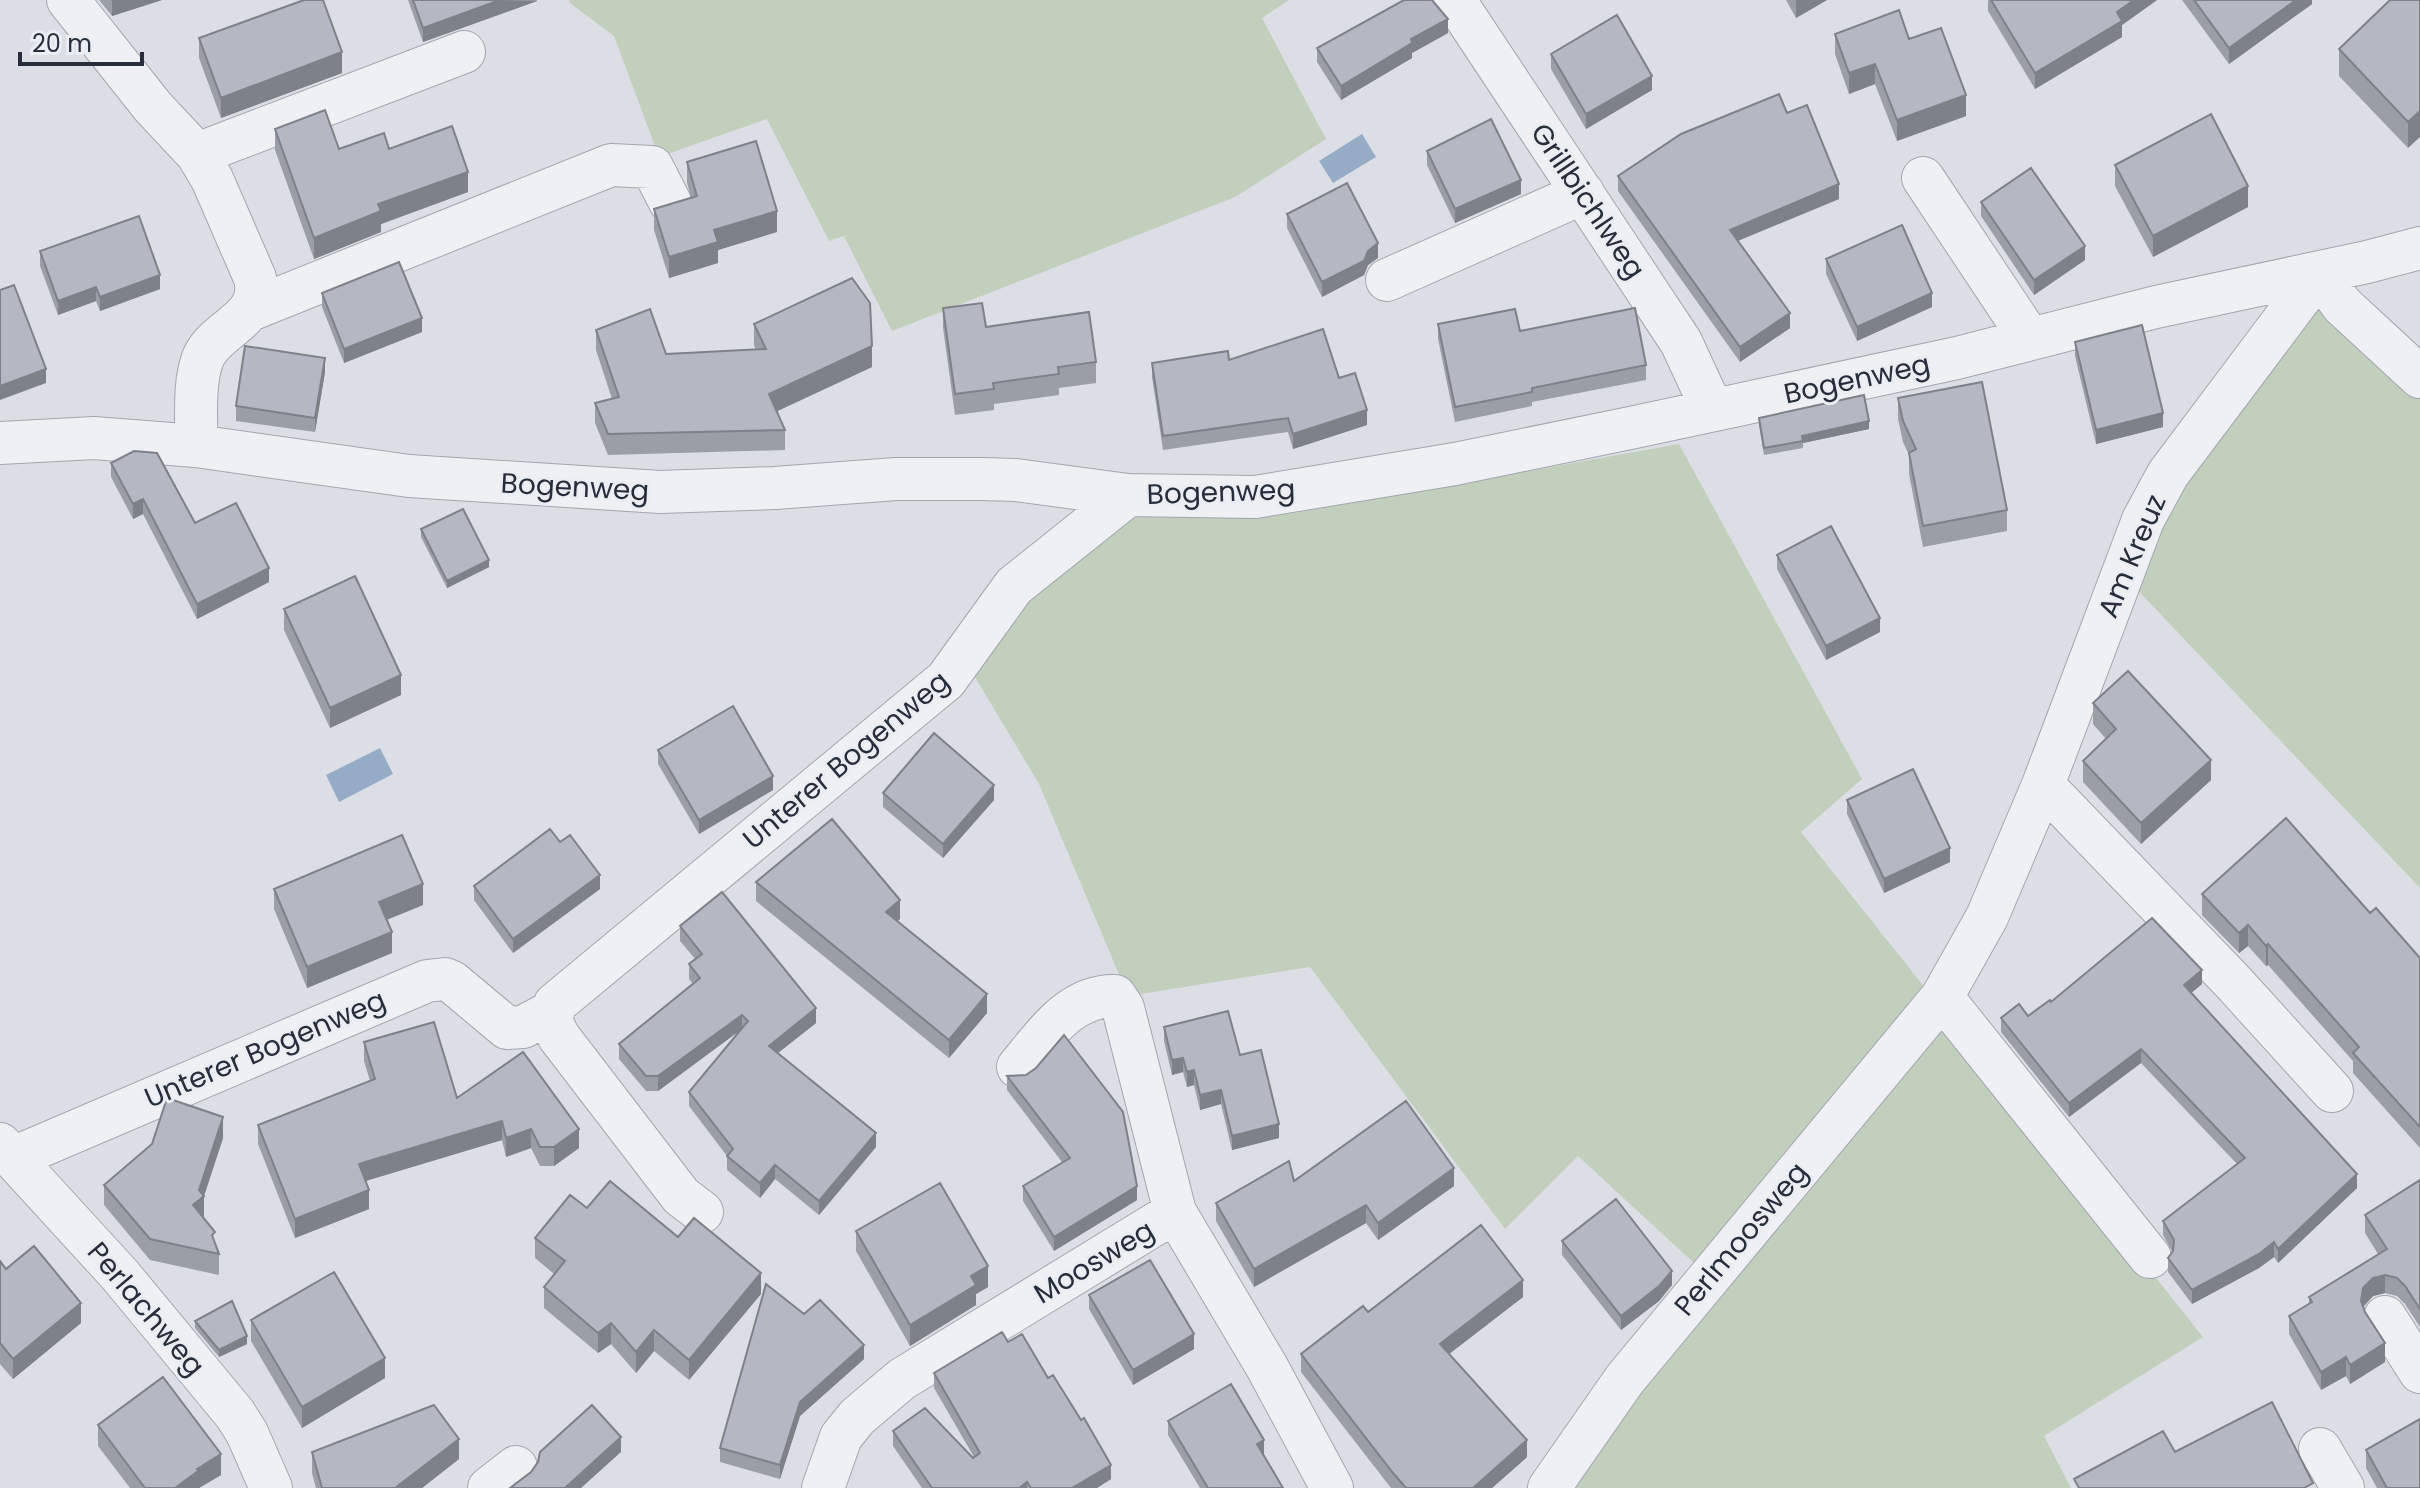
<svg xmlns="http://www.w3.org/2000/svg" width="2420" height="1488" viewBox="0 0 2420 1488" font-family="Poppins,sans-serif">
  <rect width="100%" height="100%" fill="#dbdfe5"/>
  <path fill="#c1cfbc" d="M569,0H1289L1262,18L1326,139L1235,197L892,331L844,236L829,241L767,119L659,157L614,36L571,4Z
    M2322,304L2420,392V888L2132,584L2170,486Z
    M1679,444L1862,779L1801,832L2203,1337L2044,1436L2071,1488H1567L1721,1288L1578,1156L1505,1229L1310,967L1128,996L1039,784L972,672L1018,598L1140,513L1288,514Z"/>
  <path fill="#96acc6" d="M1362,134L1376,157L1333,183L1319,161Z
    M380,748L393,774L339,802L326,775Z"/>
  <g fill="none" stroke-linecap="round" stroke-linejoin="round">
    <defs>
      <path id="minor" d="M68,0L153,107L197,154L212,179L255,278C265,320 216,327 203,358C193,384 197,419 196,446
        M1451,0L1463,13L1681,342L1712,409
        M197,154L464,52
        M1923,178L2030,339
        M1387,280L1583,193
        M250,310L611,165L652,167L670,202
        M0,443L94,438L196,446L409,476L660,492L775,488L896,479H982L1016,480L1128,495L1255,497L1455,464L1635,427L1957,358L2156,307L2367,262L2420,248
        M2043,785L2233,982L2332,1091
        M1942,997L2150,1257
        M1018,1067C1044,1036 1070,995 1115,996L1123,1008L1175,1212L1267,1367L1332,1488
        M0,1144L120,1275L235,1414L247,1433L271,1488
        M13,1158L427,981L445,979L452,982L507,1028L523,1027L551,1012
        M702,1212L681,1196L559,1037L551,1021L555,1004L946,680L1014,586L1128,495
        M2385,1317L2420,1372
        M2320,1449L2343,1488
        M489,1488L516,1467
        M823,1488L841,1437L857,1417L902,1379L1175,1212
        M1549,1488L1625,1379L1942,997L1987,917L2043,785L2143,520L2168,474L2319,273L2342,305L2420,377"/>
    </defs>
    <use href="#minor" stroke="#a1a6af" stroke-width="44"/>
    <use href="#minor" stroke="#eef0f4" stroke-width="42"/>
  </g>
  <path fill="#9a9ea7" d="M99,0H162L112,16Z
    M408,0H537V1L423,42Z
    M1786,0H1827L1796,18Z
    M1988,0H2157L2122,25V37L2035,89L1988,11Z
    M2182,0H2312V4L2229,64Z
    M2420,0L2408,148L2339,76V49Z
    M1448,33L1412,53V58L1341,100L1317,62V48Z
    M1835,34L1966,116L1897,141L1875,84L1849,94L1835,54Z
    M199,38L342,73L221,118L199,58Z
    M1551,54L1652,90L1586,129L1551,69Z
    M1787,113L1839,199L1738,241L1790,328L1740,362L1618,191V176Z
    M275,129L339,149H389L468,192L381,224V232L314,259L275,150Z
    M1427,151L1521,194L1455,223L1427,165Z
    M687,162L777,232L718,250V263L669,278L654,230V209L691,198L687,182Z
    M2115,165L2248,207L2153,257L2115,186Z
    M1981,202L2085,260L2034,295L1981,216Z
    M1287,214L1378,258L1368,265L1364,275L1322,297L1287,228Z
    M40,251L160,289L100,311L96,301L58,315L40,266Z
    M1826,259L1932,307L1857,341L1826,274Z
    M322,293L422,332L344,363L322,307Z
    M943,308L986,327L1096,362V383L1059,388V395L994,404V410L955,415L943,328Z
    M754,324L872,367L777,411L785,430V450L608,455L595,423V403L612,399L596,350V330L666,354L756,350L754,345Z
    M1438,324L1520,331L1646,365V380L1532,402V406L1455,422L1438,339Z
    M2075,342L2163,427L2096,444L2075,356Z
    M1229,360L1339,378L1367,425L1293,449L1288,432L1163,450L1152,377V363Z
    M325,372L315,432L236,421V406Z
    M1898,398L2007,510V531L1923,547L1909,474V455L1903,442L1898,419Z
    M1759,418L1869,429L1803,443V448L1764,455L1759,425Z
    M111,463L195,523L269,582L197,619L143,514L133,519L111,477Z
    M421,529L489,567L447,588L421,537Z
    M1777,555L1880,632L1826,660L1777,569Z
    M284,609L401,695L330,728L284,630Z
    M2093,703L2211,780L2141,844L2083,782V761L2106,739L2093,724Z
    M658,750L773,790L699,834L658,764Z
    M883,793L994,800L943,858L883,807Z
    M1847,800L1950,862L1884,893L1847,814Z
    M560,842L600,889L513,953L474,900V886Z
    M756,882L900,919L897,921L987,1013L949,1058L756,901Z
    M274,889L423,905L386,920L392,953L307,988L274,909Z
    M2202,894L2370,913L2420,958V1148L2353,1073V1061L2268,965L2266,966L2248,946L2239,953L2202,915Z
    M680,926L816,1023L778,1053L876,1147L819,1215L775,1179L760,1198L727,1170V1156L689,1106V1092L739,1031L658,1091H646L619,1059V1044L693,984L689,979V964L695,959L680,941Z
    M2202,984L2191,993L2357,1188L2278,1263L2274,1257L2259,1268L2192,1304L2168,1272V1258L2172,1251L2163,1235V1221L2237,1164L2141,1063L2069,1117L2001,1032V1018L2028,1016L2051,1002Z
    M1164,1027L1240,1055L1279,1138L1232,1150L1221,1104L1200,1110L1194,1085L1187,1087L1183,1072L1172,1075L1164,1041Z
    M364,1042L457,1098L579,1148L554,1166H540L531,1148L506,1157L502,1140L365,1181L369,1209L295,1238L258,1144V1125L370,1081L364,1061Z
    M1007,1076L1137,1200L1054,1251L1023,1201V1186L1062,1162L1007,1090Z
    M223,1138L204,1196L203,1217L219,1254V1275L150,1260L104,1205V1185L152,1144Z
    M2420,1180V1327L2405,1304L2397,1296L2385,1293L2373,1296L2363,1307L2385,1362L2350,1384L2346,1376L2321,1390L2289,1334V1316L2309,1304V1297L2378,1254L2365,1233V1215Z
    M1294,1181L1454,1186L1378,1240L1366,1223L1254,1287L1216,1221V1203Z
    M587,1208L678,1237L761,1294L689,1380L654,1351L636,1373L611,1344L598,1353L544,1308V1287L554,1274L535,1258V1238Z
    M856,1231L988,1287L976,1294V1305L910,1346L856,1251Z
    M1562,1241L1672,1285L1659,1301L1621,1330L1562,1255Z
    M0,1261L6,1269L81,1323L13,1379L0,1364Z
    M1089,1295L1194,1349L1133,1385L1089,1309Z
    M1523,1297L1449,1354L1527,1457L1492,1488H1391L1301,1372V1354L1368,1312Z
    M804,1314L864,1359L800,1416L780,1479L720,1462V1448Z
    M251,1320L385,1378L302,1428L251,1341Z
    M195,1321L247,1344L219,1357L195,1328Z
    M1008,1342L1048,1378L1111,1479L1097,1488H922L893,1446V1431L973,1458L974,1457L934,1388V1373Z
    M1168,1421L1264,1454L1263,1455L1283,1488H1200L1168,1435Z
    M98,1425L221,1475L199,1488H130L98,1446Z
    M2366,1450L2420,1488H2377L2366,1468Z
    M312,1452L459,1459L422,1488H316L312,1473Z"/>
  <path fill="#7d8188" d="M112,0H162L112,16Z
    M500,0L537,1L423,42V28Z
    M1796,0H1827L1796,18Z
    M2134,0H2157L2122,25V37L2035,89V73Z
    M2296,0H2312V4L2229,64V48Z
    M1448,19V33L1412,53V58L1341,100V86L1411,39Z
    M342,52V73L221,118V98Z
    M1875,64V84L1849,94V73Z
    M1652,76V90L1586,129V114Z
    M1966,95V116L1897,141V120Z
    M2420,111V137L2408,148V122Z
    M468,172V192L381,224V232L314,259V238L378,204Z
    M1521,180V194L1455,223V209Z
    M1839,184V199L1730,244V230Z
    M2248,186V207L2153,257V236Z
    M777,211V232L718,250V263L669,278V257L714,230Z
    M1378,243V258L1368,265L1364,275L1322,297V282Z
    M2085,246V260L2034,295V280Z
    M160,275V289L100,311V297Z
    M96,287V301L58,315V301Z
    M1932,293V307L1857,341V327Z
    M1790,313V328L1740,362V347Z
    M422,318V332L344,363V349Z
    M872,346V367L769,415V394Z
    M325,358V372L315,432V418Z
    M46,369V383L0,400V386Z
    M1367,410V425L1293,449V434Z
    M2163,413V427L2096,444V430Z
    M1869,421V429L1803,443L1802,436Z
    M143,499V514L133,519V504Z
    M489,560V567L447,588V581Z
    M269,568V582L197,619V604Z
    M1880,618V632L1826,660V646Z
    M401,675V695L330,728V708Z
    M2211,760V780L2141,844V823Z
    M773,776V790L699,834V820Z
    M994,785V800L943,858V844Z
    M1950,848V862L1884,893V879Z
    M600,875V889L513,953V939Z
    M423,884V905L379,923V902Z
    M900,900V919L886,931V912Z
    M2248,925V946L2239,953V933Z
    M392,932V953L307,988V967Z
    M2268,944V965L2266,966V946Z
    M2202,970V984L2184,999V985Z
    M987,994V1013L949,1058V1040Z
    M816,1008V1023L769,1060V1046Z
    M742,1015V1029L658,1091V1076Z
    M2141,1049V1063L2069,1117V1103Z
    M1183,1058V1072L1172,1075V1060Z
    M1194,1070V1085L1187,1087V1072Z
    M1221,1090V1104L1200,1110V1095Z
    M223,1117V1138L204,1196V1217L193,1226V1205Z
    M502,1121V1140L359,1183V1164Z
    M1279,1124V1138L1232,1150V1136Z
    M531,1129V1148L506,1157V1138Z
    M579,1129V1148L554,1166V1147Z
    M876,1133V1147L819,1215V1201Z
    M775,1165V1179L760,1198V1183Z
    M1454,1168V1186L1378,1240V1223Z
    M2357,1174V1188L2278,1263V1249Z
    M1137,1186V1200L1054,1251V1237Z
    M369,1190V1209L295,1238V1219Z
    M1366,1205V1223L1254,1287V1269Z
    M2274,1242V1257L2259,1268L2192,1304V1290Z
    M988,1266V1287L976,1294V1305L910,1346V1325L971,1276Z
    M1672,1271V1285L1659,1301L1621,1330V1316Z
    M761,1273V1294L689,1380V1360Z
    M2385,1275V1293L2373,1296L2363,1307L2361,1301L2363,1288L2373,1278Z
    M1523,1280V1297L1440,1361V1344Z
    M81,1303V1323L13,1379V1359Z
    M611,1323V1344L598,1353V1333Z
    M654,1330V1351L636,1373V1352Z
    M1194,1334V1349L1133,1385V1370Z
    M247,1336V1344L219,1357V1350Z
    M2385,1343V1362L2350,1384V1365Z
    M864,1345V1359L800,1416L780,1479V1465L800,1402Z
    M2346,1357V1376L2321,1390V1372Z
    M385,1358V1378L302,1428V1407Z
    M621,1437V1452L581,1488H565Z
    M459,1439V1459L422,1488H395Z
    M1264,1440V1454L1257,1458V1444Z
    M1527,1440V1457L1492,1488H1473Z
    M221,1454V1475L199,1488H175L197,1469Z
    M1111,1465V1479L1097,1488H1072Z
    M1027,1482V1488H1019Z"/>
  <path fill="#b3b8c2" stroke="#7d8188" stroke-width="2" d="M304,0H323L342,52L221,98L199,38Z
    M413,0H500L423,28Z
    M1404,0H1432L1448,19L1411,39L1412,43L1341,86L1317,48Z
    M1991,0H2134L2117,12L2122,21L2035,73Z
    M2194,0H2296L2229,48Z
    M2390,0H2420V111L2408,122L2339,49Z
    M1899,10L1909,39L1941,28L1966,95L1897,120L1875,64L1849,73L1835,34Z
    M1617,15L1652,76L1586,114L1551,54Z
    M1779,94L1787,113L1807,105L1839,184L1730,230L1790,313L1740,347L1618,176L1681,134Z
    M325,110L339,149L384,133L389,149L452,126L468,172L378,204L381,211L314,238L275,129Z
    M2211,114L2248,186L2153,236L2115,165Z
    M1491,119L1521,180L1455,209L1427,151Z
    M756,141L777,211L714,230L718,242L669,257L654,209L697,196L687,162Z
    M2031,168L2085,246L2034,280L1981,202Z
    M1347,183L1378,243L1368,251L1364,261L1322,282L1287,214Z
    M139,216L160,275L100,297L96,287L58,301L40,251Z
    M1902,225L1932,293L1857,327L1826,259Z
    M399,262L422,318L344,349L322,293Z
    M852,278L870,303L872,346L769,394L785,430L608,434L595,403L619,397L596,330L650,309L666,354L766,349L754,324Z
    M14,285L46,369L0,386V290Z
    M982,303L986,327L1089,312L1096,362L1058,367L1059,374L993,383L994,389L955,394L943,308Z
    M1635,308L1646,365L1532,388V392L1455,407L1438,324L1515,309L1520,331Z
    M2142,325L2163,413L2096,430L2075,342Z
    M1323,329L1339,378L1355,373L1367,410L1293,434L1288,418L1163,436L1152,363L1228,351L1229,360Z
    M245,346L325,358L315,418L236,406Z
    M1982,382L2007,510L1923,526L1909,453L1916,449L1903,421L1898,398Z
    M1864,395L1869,421L1802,436L1803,441L1764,448L1759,418Z
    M134,451L157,453L195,523L236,503L269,568L197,604L143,499L133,504L111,463Z
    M463,509L489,560L447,581L421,529Z
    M1831,526L1880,618L1826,646L1777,555Z
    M355,576L401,675L330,708L284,609Z
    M2128,671L2211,760L2141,823L2083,761L2116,729L2093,703Z
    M733,706L773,776L699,820L658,750Z
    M934,733L994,785L943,844L883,793Z
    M1913,769L1950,848L1884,879L1847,800Z
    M2286,818L2370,913L2376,908L2420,958V1127L2353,1053L2359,1047L2268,944L2266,946L2248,925L2239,933L2202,894Z
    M832,819L900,900L886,912L987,994L949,1040L756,882Z
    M550,829L560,842L570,835L600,875L513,939L474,886Z
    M402,835L423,884L379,902L392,932L307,967L274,889Z
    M722,892L816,1008L769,1046L876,1133L819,1201L775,1165L760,1183L727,1156L733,1149L689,1092L748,1021L742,1015L658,1076H646L619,1044L700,978L689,964L702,954L680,926Z
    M2152,918L2202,970L2184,985L2357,1174L2278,1249L2274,1242L2259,1254L2192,1290L2168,1258L2173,1251L2174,1240L2163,1221L2245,1158L2141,1049L2069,1103L2001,1018L2019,1004L2028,1016L2050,1000L2051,1002Z
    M1228,1011L1240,1055L1261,1050L1279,1124L1232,1136L1221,1090L1200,1095L1194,1070L1187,1072L1183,1058L1172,1060L1164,1027Z
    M434,1022L457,1098L523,1052L579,1129L554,1147H540L531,1129L506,1138L502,1121L359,1164L369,1190L295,1219L258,1125L375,1079L364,1042Z
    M1064,1035L1123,1112L1137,1186L1054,1237L1023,1186L1070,1158L1007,1076L1026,1075L1036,1068Z
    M167,1098L223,1117L199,1190L204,1196L193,1205L215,1232L212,1235L219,1254L150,1239L104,1185L152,1144Z
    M1406,1101L1454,1168L1378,1223L1366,1205L1254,1269L1216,1203L1289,1161L1294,1181Z
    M2420,1180V1309L2405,1286L2397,1278L2385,1275L2373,1278L2363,1288L2361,1301L2365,1312L2385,1343L2350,1365L2346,1357L2321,1372L2289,1316L2312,1302L2309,1297L2387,1249L2365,1215Z
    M610,1181L678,1237L694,1218L761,1273L689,1360L654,1330L636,1352L611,1323L598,1333L544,1287L565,1261L535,1238L570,1195L587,1208Z
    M940,1183L988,1266L971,1276L976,1285L910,1325L856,1231Z
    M1616,1199L1672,1271L1659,1286L1621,1316L1562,1241Z
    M1481,1225L1523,1280L1440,1344L1527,1440L1473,1488H1406L1393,1473L1301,1354L1363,1306L1368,1312Z
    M34,1246L81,1303L13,1359L0,1343V1261L6,1269Z
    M1150,1260L1194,1334L1133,1370L1089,1295Z
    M334,1272L385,1358L302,1407L251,1320Z
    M766,1284L804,1314L820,1300L864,1345L800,1402L780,1465L720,1448Z
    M232,1301L247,1336L219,1350L195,1321Z
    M1002,1332L1008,1342L1022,1334L1048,1378L1053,1375L1081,1420L1084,1418L1111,1465L1072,1488H1031L1027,1482L1019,1488H932L893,1431L925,1408L973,1458L980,1453L934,1373Z
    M163,1377L221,1454L197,1469L198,1471L175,1488H145L98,1425Z
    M1231,1384L1264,1440L1257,1444L1283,1488H1208L1168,1421Z
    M2272,1402L2313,1483L2304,1488H2079L2074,1479L2163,1431L2175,1452Z
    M434,1405L459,1439L395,1488H322L312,1452Z
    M592,1405L621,1437L565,1488H510L531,1472L538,1462L540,1452Z
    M2420,1419V1488H2387L2366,1450Z"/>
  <g text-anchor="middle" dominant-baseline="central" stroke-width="6" stroke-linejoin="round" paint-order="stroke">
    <g font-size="28" fill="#262d3b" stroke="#eaeef3">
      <text transform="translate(1588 201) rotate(56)">Grillbichlweg</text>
      <text transform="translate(1857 379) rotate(-12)">Bogenweg</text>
      <text transform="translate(575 487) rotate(3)">Bogenweg</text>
      <text transform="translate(1221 492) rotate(-2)">Bogenweg</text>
      <text transform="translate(2132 556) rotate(-67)">Am Kreuz</text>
      <text transform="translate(846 760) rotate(-40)">Unterer Bogenweg</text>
      <text transform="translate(265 1049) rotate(-23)">Unterer Bogenweg</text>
      <text transform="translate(1741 1239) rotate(-50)">Perlmoosweg</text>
      <text transform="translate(1094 1262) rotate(-31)">Moosweg</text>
      <text transform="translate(146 1309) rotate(50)">Perlachweg</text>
    </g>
  </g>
  <path d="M20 52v12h122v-12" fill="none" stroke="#262d3b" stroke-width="4"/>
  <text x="32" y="52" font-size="24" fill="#262d3b" stroke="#eaeef3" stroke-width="6" paint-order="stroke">20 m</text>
</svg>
